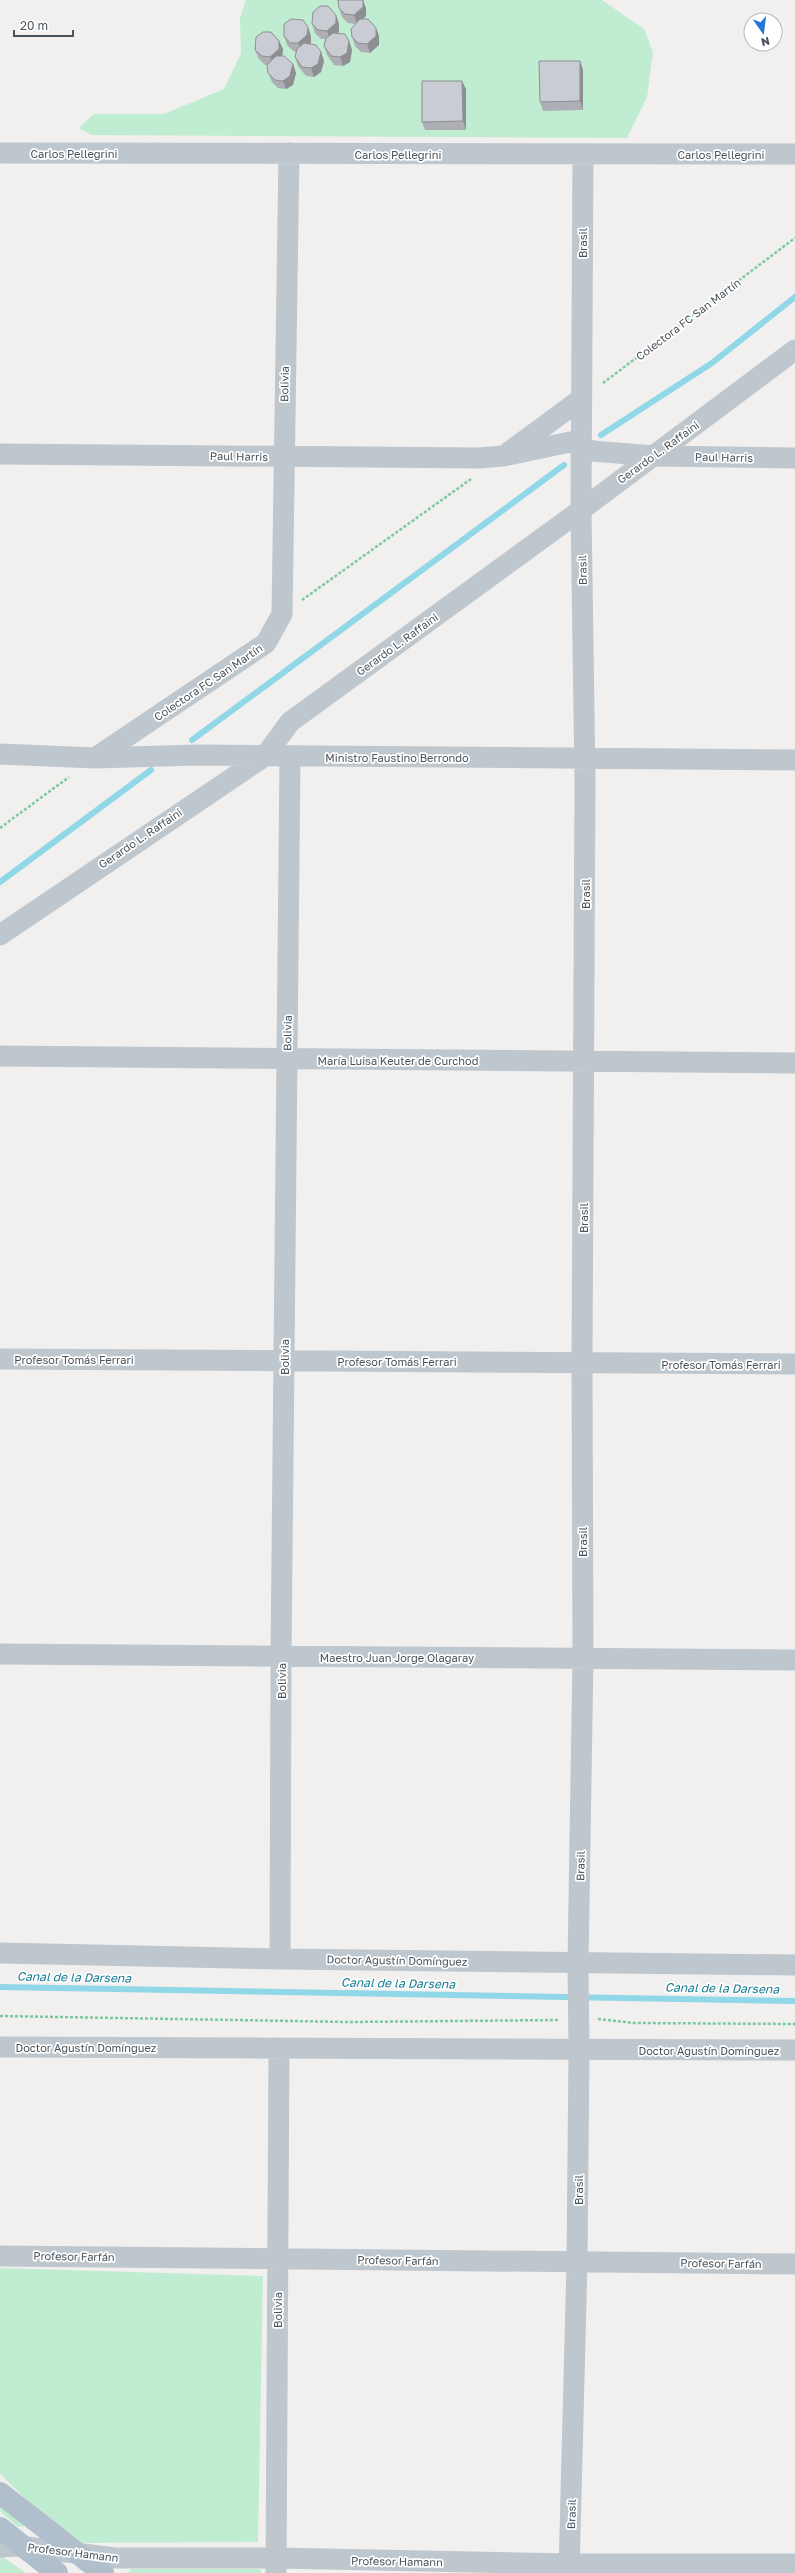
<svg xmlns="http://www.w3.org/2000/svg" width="795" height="2573" viewBox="0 0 795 2573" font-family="'Golos Text',sans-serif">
  <rect width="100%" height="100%" fill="#f2efef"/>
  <path fill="#c0edd1" d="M246,0H602L644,29L653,52L647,97L627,138L91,135L79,128L94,114H164L224,89L241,53L240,18Z
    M0,2268L263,2276L258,2542L83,2543L31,2504L0,2474Z
    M0,2504L25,2526L18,2527L0,2511Z
    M0,2555L26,2573H0Z
    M131,2569H261V2573H128Z"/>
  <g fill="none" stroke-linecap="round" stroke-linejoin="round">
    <path stroke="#90d7e7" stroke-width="6" d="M601,435L712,363L795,297
      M192,740L564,465
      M0,882L151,770
      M0,1987L795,2001"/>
    <path stroke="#7ac9a1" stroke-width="2.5" stroke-dasharray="3 2" stroke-linecap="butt" d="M603,383L795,238
      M302,600L471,479
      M0,828L69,777
      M0,2016L350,2022L559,2020
      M598,2019L634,2023L795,2024"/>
    <path stroke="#bec7cd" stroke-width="21" d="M0,153L795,154
      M509,452L581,399
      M0,454L479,458L503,456L570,442L592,451L654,456L795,458
      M0,754L95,758L196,755L795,760
      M95,758L266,643L282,614L289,153
      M0,935L265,756L290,722L581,510L795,350
      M0,1056L795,1063
      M0,1359L795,1364
      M0,1654L795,1660
      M0,1953L280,1959L795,1965
      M280,1959L281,1656L290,756
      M578,1963L583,1658L582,1362L585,780L581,510L583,155
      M0,2047L795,2050
      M0,2256L795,2264
      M0,2547L19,2546L115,2558H276L569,2564H795
      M276,2572L279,2048
      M569,2573L577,2262L579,2049"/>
    <path stroke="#b1bfcc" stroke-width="22" d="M0,2493L103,2573
      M0,2528L57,2573"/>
    <path stroke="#bec7cd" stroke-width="21" d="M578,1963L579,2049"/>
  </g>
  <path fill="#adafb5" d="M339,8H366V16L362,19L376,28L379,36V45L370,53L361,52L355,46L352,37L355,24L348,23L342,17Z
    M336,15L339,24V32L337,33L349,41L352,50L350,62L343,66L334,65L327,55L324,46L325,39H321L315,33L312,24Z
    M284,36H311L310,45L321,52L324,61L321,72L314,77L306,76L298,66L295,57L296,52L293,51L287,45Z
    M279,41L283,49L282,56L293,64L296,73L293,85L286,89L278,88L272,82L268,73L267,65H265L259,59L255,50Z
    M580,61L583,70V110L543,111L540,102Z
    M466,89V130H425L422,122Z"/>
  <path fill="#8d8f93" d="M363,0L366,8V16L357,24L354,15Z
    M336,15L339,24V32L330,40L327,31Z
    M308,27L311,36V44L302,52L298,43Z
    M376,28L379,36V45L370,53L367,44Z
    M279,41L283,49L282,58L273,66L270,57Z
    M349,41L352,50L350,62L343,66L340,57Z
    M321,52L324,61L321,72L314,77L311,68Z
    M580,61L583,70V110L580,101Z
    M293,64L296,73L293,85L286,89L283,81Z
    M462,81L466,89V130L463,121Z"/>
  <path fill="#c9ccd2" stroke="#8d8f93" d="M338,0H363V7L354,15L345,14L339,8Z
    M320,6H328L336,15V23L327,31L318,30L312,24L313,12Z
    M291,19L303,20L308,27L307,35L298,43H290L284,36V24Z
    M360,19H368L376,28V36L367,44L358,43L352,37L351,29Z
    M263,32H271L279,41V49L270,57L262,56L255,50L256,37Z
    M333,33L345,34L349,41L347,53L340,57L331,56L324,46L326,38Z
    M304,43L316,45L321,52L318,64L311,68L302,67L295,57L297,49Z
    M276,56H284L293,64L290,76L283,81L275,80L268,73L267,65Z
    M539,61H580V101L540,102Z
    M422,81H462L463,121L422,122Z"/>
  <g text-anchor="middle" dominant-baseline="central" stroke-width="3.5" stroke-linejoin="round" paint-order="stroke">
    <g font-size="11" fill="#48535c" stroke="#fff">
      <text x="74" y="153">Carlos Pellegrini</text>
      <text x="398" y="154">Carlos Pellegrini</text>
      <text x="721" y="154">Carlos Pellegrini</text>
      <text transform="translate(582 243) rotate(-90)">Brasil</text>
      <text transform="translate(688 319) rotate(-37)">Colectora FC San Martín</text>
      <text transform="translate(284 384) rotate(-89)">Bolivia</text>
      <text transform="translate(658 452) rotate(-36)">Gerardo L. Raffaini</text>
      <text transform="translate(239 456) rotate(1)">Paul Harris</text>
      <text transform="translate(724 457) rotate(1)">Paul Harris</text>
      <text transform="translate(582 570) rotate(-91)">Brasil</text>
      <text transform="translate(397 644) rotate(-36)">Gerardo L. Raffaini</text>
      <text transform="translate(208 682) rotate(-34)">Colectora FC San Martín</text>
      <text x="397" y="757">Ministro Faustino Berrondo</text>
      <text transform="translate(140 838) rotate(-34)">Gerardo L. Raffaini</text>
      <text transform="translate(585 894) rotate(-90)">Brasil</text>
      <text transform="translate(287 1033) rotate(-89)">Bolivia</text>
      <text x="398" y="1060">María Luisa Keuter de Curchod</text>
      <text transform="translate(583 1218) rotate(-90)">Brasil</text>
      <text transform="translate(284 1357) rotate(-90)">Bolivia</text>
      <text x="74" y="1359">Profesor Tomás Ferrari</text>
      <text x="397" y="1361">Profesor Tomás Ferrari</text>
      <text x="721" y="1364">Profesor Tomás Ferrari</text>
      <text transform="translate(582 1542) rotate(-90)">Brasil</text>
      <text x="397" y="1657">Maestro Juan Jorge Olagaray</text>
      <text transform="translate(281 1681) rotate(-90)">Bolivia</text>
      <text transform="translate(580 1866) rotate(-89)">Brasil</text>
      <text transform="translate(397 1960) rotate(1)">Doctor Agustín Domínguez</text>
      <text x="86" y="2047">Doctor Agustín Domínguez</text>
      <text x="709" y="2050">Doctor Agustín Domínguez</text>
      <text transform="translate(578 2190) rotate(-90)">Brasil</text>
      <text transform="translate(74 2256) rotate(1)">Profesor Farfán</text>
      <text transform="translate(398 2260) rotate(1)">Profesor Farfán</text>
      <text transform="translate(721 2263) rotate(1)">Profesor Farfán</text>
      <text transform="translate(277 2310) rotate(-90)">Bolivia</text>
      <text transform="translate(571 2514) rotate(-88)">Brasil</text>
      <text transform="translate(73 2552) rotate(7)">Profesor Hamann</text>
      <text transform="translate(397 2561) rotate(1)">Profesor Hamann</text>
    </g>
    <g font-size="12" font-style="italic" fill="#147c94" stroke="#fff">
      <text transform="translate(74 1977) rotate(1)">Canal de la Darsena</text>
      <text transform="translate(398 1983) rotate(1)">Canal de la Darsena</text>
      <text transform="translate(722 1988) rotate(1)">Canal de la Darsena</text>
    </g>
  </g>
  <g transform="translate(763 32) rotate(166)"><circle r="19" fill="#ffffff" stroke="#b6babe"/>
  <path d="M0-3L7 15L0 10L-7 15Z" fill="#2376d8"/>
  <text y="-6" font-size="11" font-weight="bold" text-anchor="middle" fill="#48535c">N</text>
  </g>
  <path d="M14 30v6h59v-6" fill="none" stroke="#48535c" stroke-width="2"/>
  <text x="20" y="30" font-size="12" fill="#48535c" stroke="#ffffff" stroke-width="3" paint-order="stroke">20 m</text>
</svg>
